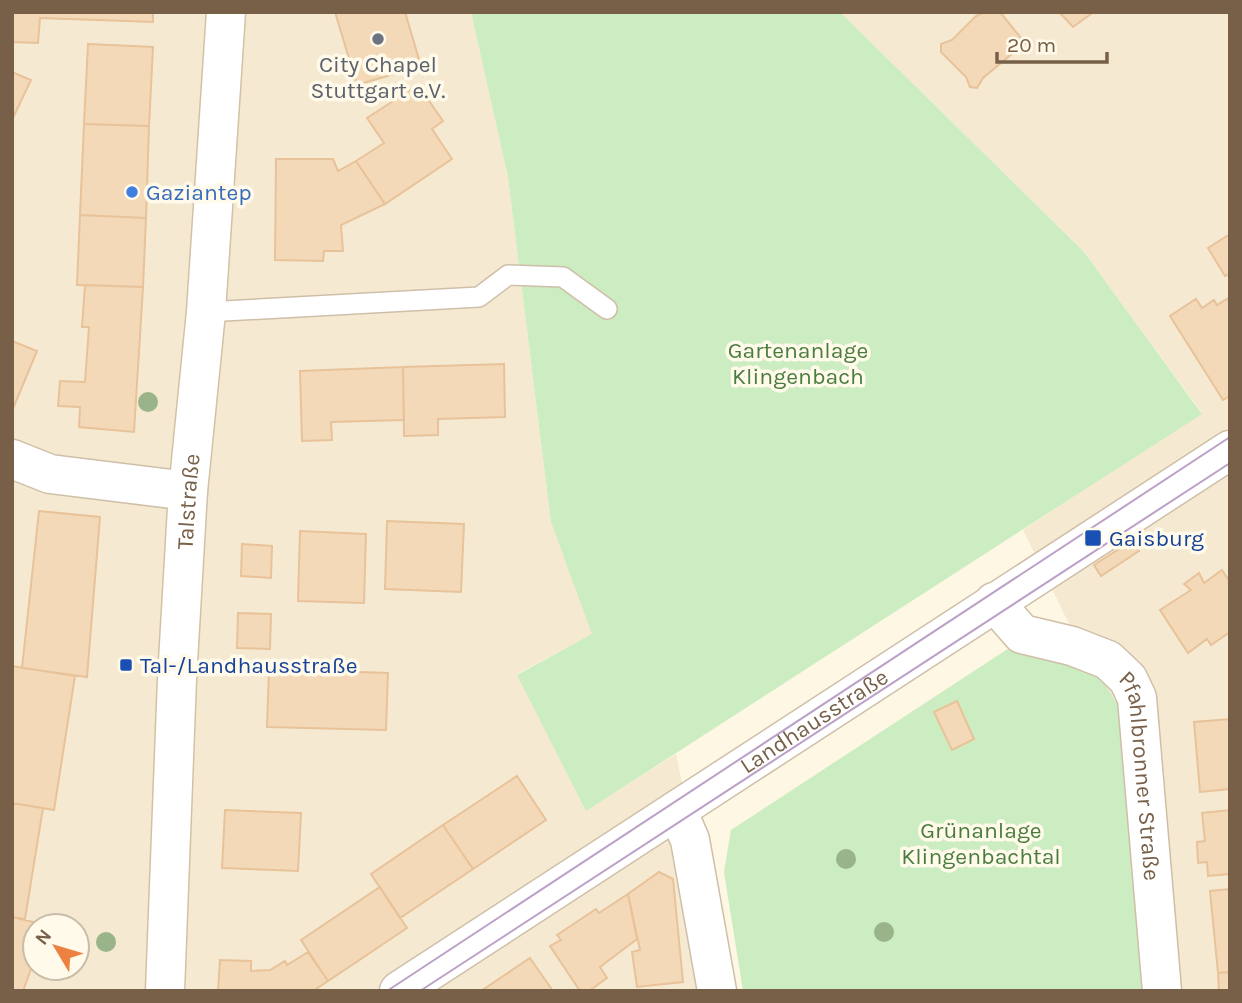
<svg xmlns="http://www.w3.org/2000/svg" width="1242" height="1003" viewBox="0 0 1242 1003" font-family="Karla,sans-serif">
  <rect width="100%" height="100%" fill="#fdf7e3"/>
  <path fill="#f5ead1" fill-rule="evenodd" d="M12,12H471L508,177L551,522L593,634L517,674L586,810L676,754L724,991H12ZM35,926H77V968H35Z
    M840,12H1230V991H1145L1075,636L1023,530L1202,413L1084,252Z"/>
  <path fill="#ccecc1" d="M471,12H840L1084,252L1202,414L586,811L517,675L592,634L551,522L508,177Z
    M1035,631L1075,636L1121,710L1145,991H743L724,872L731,830Z"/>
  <path fill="#f4d9b9" stroke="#e8c299" stroke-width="2" d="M12,12H153V22L40,18L38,43L12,42Z
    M335,12H405L421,66L357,85Z
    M985,12H1000L1025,43L983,78L977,88L970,87L966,77L941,52V44L952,40L976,16Z
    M1059,12H1089L1091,14L1073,27Z
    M88,44L153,47L149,126L84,124Z
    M12,72L31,80L12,120Z
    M418,85L443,121L432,129L452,159L385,204L356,161L384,143L367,118Z
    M84,124L149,126L146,218L80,215Z
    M276,159H333L338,171L356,161L385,204L341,225L343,251H324L323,261L275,260Z
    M80,215L146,218L143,287L77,285Z
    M1230,234V274L1225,276L1208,248Z
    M85,285L143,287L134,432L79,427L80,407L58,406L60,381L85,382L89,327H82Z
    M1230,297V396L1223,400L1170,316L1196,299L1202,308L1214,300L1217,305Z
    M12,341L37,351L12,411Z
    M504,364L505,417L438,419V435L404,436L403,367Z
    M403,367L404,420L331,422L332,440L302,441L300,371Z
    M39,511L100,517L87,677L22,668Z
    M387,521L464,524L461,592L385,589Z
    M300,531L366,534L364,603L298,601Z
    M1133,540L1139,551L1101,576L1094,565Z
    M242,544L272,546L271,578L241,576Z
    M1222,570L1230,582V632L1211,645L1207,639L1188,653L1160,610L1191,590L1184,584L1199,573L1204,583Z
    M238,613L271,614L270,649L237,648Z
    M12,666L75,676L54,810L12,803Z
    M269,669L388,673L386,730L267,727Z
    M957,701L974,739L952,750L934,712Z
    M1230,719V789L1200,792L1194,722Z
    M517,776L546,820L473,869L443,825Z
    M12,803L43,808L25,919L12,917Z
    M225,810L301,813L298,871L222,868Z
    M1230,810V874L1208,876L1207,862L1198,863L1197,842L1205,841L1202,813Z
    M443,825L473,869L400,918L371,874Z
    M659,872L673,879L683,982L637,987L632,952L640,950L628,894Z
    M380,887L407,928L328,981L301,940Z
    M1230,889V972L1218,973L1210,891Z
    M628,894L637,939L600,967L607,978L589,991H580L550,946L561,940L557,935L596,909L599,913Z
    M12,917L46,925L35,926V958L23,991H12Z
    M308,952L328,981L313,991H218L220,960L251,961V971L270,970L285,961L287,965Z
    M530,958L553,991H481Z
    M1230,972V991H1219L1218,973Z"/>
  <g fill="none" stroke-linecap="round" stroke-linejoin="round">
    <defs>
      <path id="service" d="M206,312L479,297L508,275L563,277L607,309"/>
      <g id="minor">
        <path d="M12,459L50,474L188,491"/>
        <path id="s1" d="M994,602L1022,634L1072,646L1108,660L1128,679L1137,698L1162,991"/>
        <path d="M677,810L690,840L717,991"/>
        <path id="s2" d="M399,991L1230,450"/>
      </g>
      <g id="secondary">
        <path id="s3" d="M165,991L177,679L188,491L206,312L226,12"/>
      </g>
    </defs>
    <use href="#service" stroke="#cfbfa9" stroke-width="22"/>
    <use href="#minor" stroke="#cfbfa9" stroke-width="41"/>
    <use href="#secondary" stroke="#d3c1a6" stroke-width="41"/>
    <use href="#service" stroke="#fff" stroke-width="19"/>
    <use href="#minor" stroke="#fff" stroke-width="38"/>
    <use href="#secondary" stroke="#fff" stroke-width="38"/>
    <path stroke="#bba1c7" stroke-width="2" d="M387,991L1230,437
      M420,991L1230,463"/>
  </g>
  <g fill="#9ab489">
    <circle cx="148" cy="402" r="10"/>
    <circle cx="846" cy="859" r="10"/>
    <circle cx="884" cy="932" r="10"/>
    <circle cx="106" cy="942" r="10"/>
  </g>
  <circle fill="#6b7280" stroke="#fffaea" stroke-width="2.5" cx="378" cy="39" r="7"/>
  <circle fill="#3f7fe0" stroke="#fffaea" stroke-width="2.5" cx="132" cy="192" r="7"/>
  <g fill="#1a4fb4" stroke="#fffaea" stroke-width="2.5">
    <rect x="1084" y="529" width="18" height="18" rx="3.5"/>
    <rect x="119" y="658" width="14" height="14" rx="3.5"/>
  </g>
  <g text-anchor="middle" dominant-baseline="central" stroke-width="7" stroke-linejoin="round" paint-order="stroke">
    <g font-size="23" fill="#5b616d" stroke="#fffaea">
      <text x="378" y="64">City Chapel<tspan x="378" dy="26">Stuttgart e.V.</tspan></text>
    </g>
    <g font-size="23" fill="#366cbe" stroke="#fffaea" text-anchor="start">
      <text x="146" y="192">Gaziantep</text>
    </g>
    <g font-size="23" fill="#497d3f" stroke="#fffaea">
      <text x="798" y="350">Gartenanlage<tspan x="798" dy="26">Klingenbach</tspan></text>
      <text x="981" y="830">Grünanlage<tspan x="981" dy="26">Klingenbachtal</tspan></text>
    </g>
    <g font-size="23" fill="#775f48" stroke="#fffaea">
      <text stroke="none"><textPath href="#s3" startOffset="490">Talstraße</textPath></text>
      <text stroke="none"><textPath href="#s2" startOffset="495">Landhausstraße</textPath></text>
      <text stroke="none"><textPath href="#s1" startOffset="259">Pfahlbronner Straße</textPath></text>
    </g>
    <g font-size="23" fill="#164399" stroke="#fffaea" text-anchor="start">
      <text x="1109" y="538">Gaisburg</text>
      <text x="140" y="665">Tal-/Landhausstraße</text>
    </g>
  </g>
  <rect width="1242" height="1003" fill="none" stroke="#775f48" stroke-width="28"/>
  <g transform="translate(56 947) rotate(308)"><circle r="33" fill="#fffaea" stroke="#c9bca9" stroke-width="2"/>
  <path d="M0-5L12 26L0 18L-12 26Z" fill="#ed8142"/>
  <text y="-10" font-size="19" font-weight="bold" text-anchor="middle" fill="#775f48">N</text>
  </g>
  <path d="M997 52v10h110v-10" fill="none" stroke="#775f48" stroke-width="3.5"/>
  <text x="1007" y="52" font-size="21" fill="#775f48" stroke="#fffaea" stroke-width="5" paint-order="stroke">20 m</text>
</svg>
